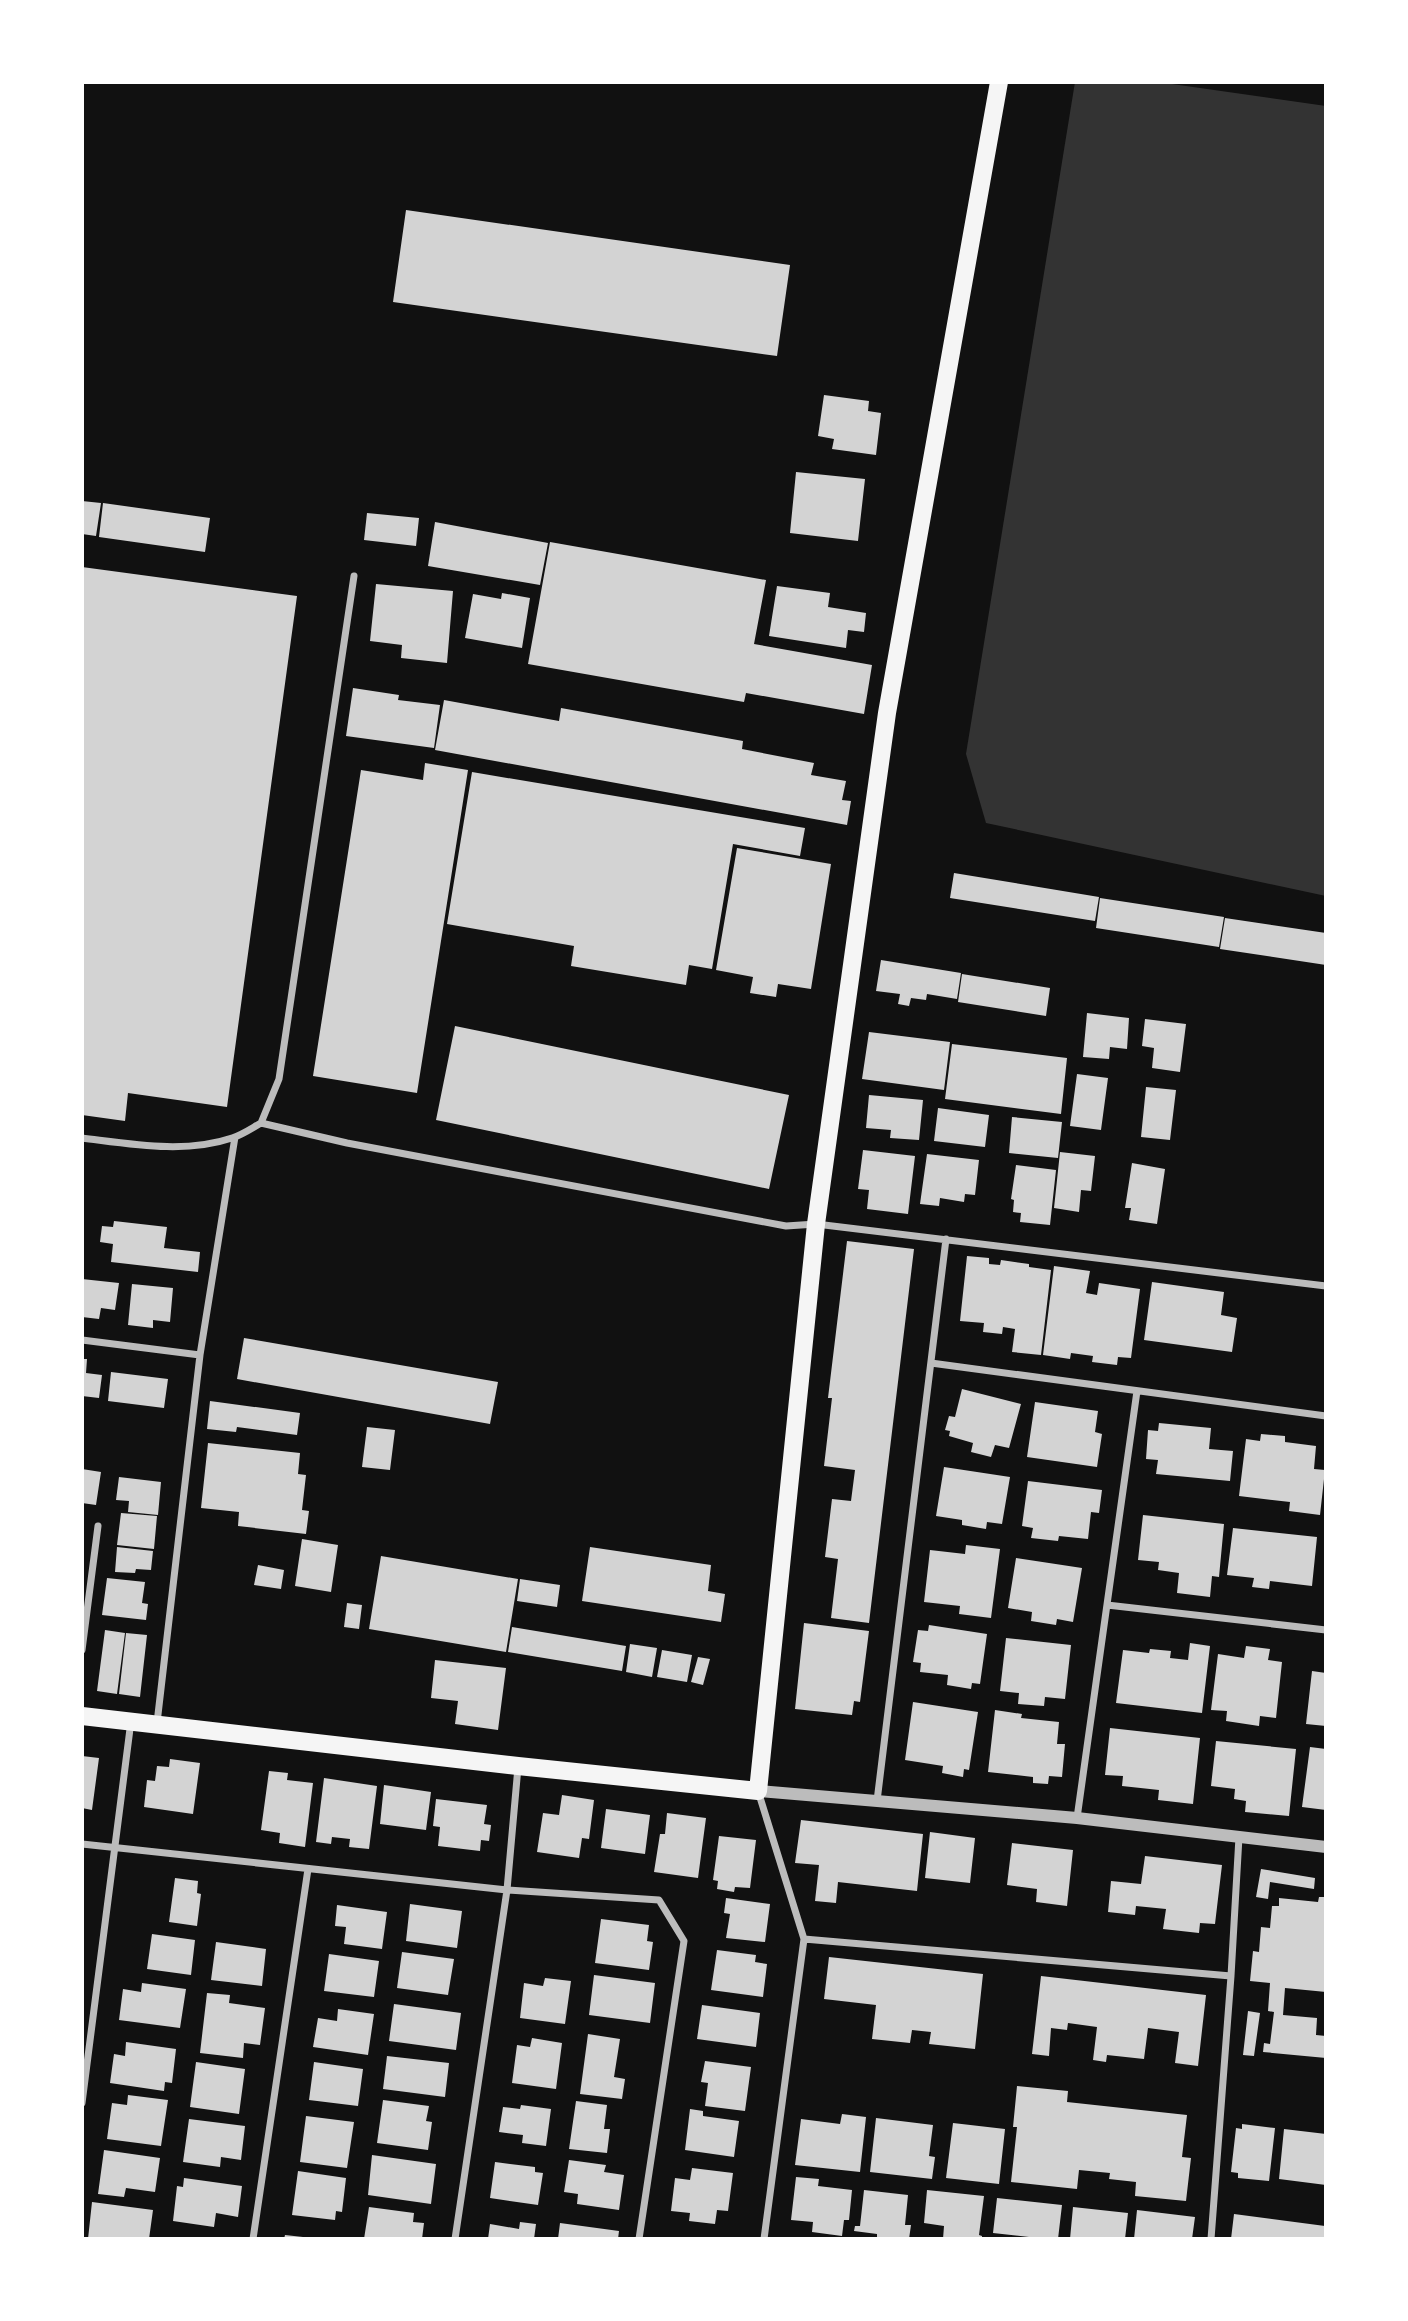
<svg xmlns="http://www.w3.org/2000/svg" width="1408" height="2321" viewBox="0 0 1408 2321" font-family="Mulish,sans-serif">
  <rect width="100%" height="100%" fill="#111"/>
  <path fill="#333" d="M1075,82H1158L1326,106V896L986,823L966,754Z"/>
  <path fill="#d3d3d3" d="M406,210L790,265L777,356L393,302Z
    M824,395L869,401L868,411L881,413L876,455L832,449L834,439L818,436Z
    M796,472L865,479L858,541L790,533Z
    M82,501L101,503L96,536L82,534Z
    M103,503L210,518L205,552L99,537Z
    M367,513L419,518L416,546L364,540Z
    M435,522L548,543L540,585L428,566Z
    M550,542L766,580L754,644L872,665L864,714L746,693L744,702L528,664Z
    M82,567L297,596L227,1107L128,1093L125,1121L82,1115Z
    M376,584L453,591L447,663L401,658L402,645L370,641Z
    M777,586L830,593L828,607L866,613L864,632L848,630L846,648L769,636Z
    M502,593L530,598L522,648L465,638L473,594L501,599Z
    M353,688L399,695L398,700L440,705L434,748L346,736Z
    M444,700L559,721L561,708L743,741L742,749L814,763L811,775L846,781L842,800L851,801L847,825L435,750Z
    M425,763L468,770L417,1093L313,1076L361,770L423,780Z
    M472,772L805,828L800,856L733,844L712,969L689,965L686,985L571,966L574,946L447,924Z
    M737,848L831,864L811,989L778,984L776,997L750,993L753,977L716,970Z
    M954,873L1099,897L1095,921L950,898Z
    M1100,898L1224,917L1219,947L1096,928Z
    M1225,918L1326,933V965L1220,949Z
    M881,960L961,973L957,999L927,994L926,1000L911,998L909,1006L898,1004L900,994L876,991Z
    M962,974L1050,988L1046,1016L958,1002Z
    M1087,1013L1129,1018L1127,1049L1110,1047L1109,1059L1083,1057Z
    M1145,1019L1186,1024L1180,1072L1152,1068L1154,1048L1142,1046Z
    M455,1026L789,1095L769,1189L436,1120Z
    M869,1032L950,1042L944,1090L862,1079Z
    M952,1044L1067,1058L1061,1114L945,1099Z
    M1077,1074L1108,1078L1101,1130L1070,1126Z
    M1146,1087L1176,1090L1170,1140L1141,1137Z
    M869,1095L923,1100L919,1140L890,1138L891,1130L866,1128Z
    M938,1108L989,1115L985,1147L934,1141Z
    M1012,1117L1062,1122L1058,1158L1009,1153Z
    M863,1150L915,1156L908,1214L867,1209L869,1190L858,1189Z
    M1060,1152L1095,1156L1091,1191L1081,1190L1079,1212L1054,1208Z
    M927,1154L979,1160L975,1195L965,1194L964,1202L940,1198L939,1206L920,1204Z
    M1132,1163L1165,1169L1157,1224L1129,1220L1131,1208H1125Z
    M1016,1165L1056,1170L1050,1225L1020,1222L1021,1213L1013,1212L1014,1200L1011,1199Z
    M114,1221L167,1227L164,1248L200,1252L198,1272L111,1262L113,1244L100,1242L102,1226L113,1227Z
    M847,1241L914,1249L869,1623L831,1618L838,1559L825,1557L832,1499L851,1501L855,1470L824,1466L832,1398H828Z
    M967,1256L989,1258V1264L1000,1265L1001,1260L1029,1264V1267L1051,1270L1041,1355L1012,1352L1015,1329L1003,1327L1002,1334L983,1332L984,1323L960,1321Z
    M1054,1266L1090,1271L1086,1293L1097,1295L1099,1283L1140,1289L1131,1358L1118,1357L1117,1365L1092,1362L1093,1356L1071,1353L1070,1359L1043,1355Z
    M82,1279L119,1283L115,1310L101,1308L99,1319L82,1317Z
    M1152,1282L1224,1292L1221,1315L1237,1318L1232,1352L1144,1340Z
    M132,1284L173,1288L170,1322L153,1320V1328L128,1325Z
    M244,1338L498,1382L490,1424L237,1379Z
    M82,1359H87L86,1373L102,1375L99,1398L82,1396Z
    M111,1372L168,1379L164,1408L108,1401Z
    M962,1389L1021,1404L1009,1448L995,1445L991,1457L971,1452L973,1443L949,1436L950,1431L945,1430L949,1416L955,1417Z
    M210,1401L300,1413L297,1435L237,1427L236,1432L207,1429Z
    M1035,1402L1098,1411L1095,1432L1102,1434L1097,1467L1027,1457Z
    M1159,1423L1211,1428L1209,1449L1233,1451L1230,1481L1156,1474L1158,1460L1146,1459L1148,1430L1158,1431Z
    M367,1427L395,1430L390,1470L362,1467Z
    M1261,1434L1285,1436V1442L1316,1446L1314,1469L1325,1470L1320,1515L1289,1511L1290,1502L1239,1496L1246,1439L1260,1441Z
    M208,1443L300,1453L298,1474L306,1475L302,1510L309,1511L306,1534L238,1526L239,1512L201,1508Z
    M944,1467L1010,1477L1002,1524L987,1522L986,1529L962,1525V1520L936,1516Z
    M82,1469L101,1472L96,1505L82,1503Z
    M119,1477L161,1482L158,1515L128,1512L129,1501L116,1500Z
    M1028,1481L1102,1490L1099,1513L1091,1512L1088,1539L1059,1536L1058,1541L1031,1538L1033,1528L1022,1526Z
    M121,1513L157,1516L154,1549L117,1545Z
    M1143,1515L1224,1524L1219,1577L1212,1576L1210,1597L1177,1593L1179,1573L1158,1570L1159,1562L1138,1560Z
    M1233,1528L1317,1537L1312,1586L1270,1581L1269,1589L1252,1587L1254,1578L1227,1575Z
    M302,1539L338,1545L331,1592L295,1586Z
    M966,1545L1000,1549L991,1618L959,1614L960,1606L924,1602L930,1550L965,1554Z
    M117,1547L153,1551L151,1570L136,1569L135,1573L115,1572Z
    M590,1547L711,1565L708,1591L725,1594L721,1622L582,1601Z
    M381,1556L518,1579L506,1652L369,1629Z
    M1016,1558L1082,1568L1073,1622L1057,1619L1056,1625L1031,1621L1032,1612L1008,1608Z
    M258,1565L284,1570L281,1589L254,1585Z
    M107,1578L145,1582L142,1603L148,1604L146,1620L102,1615Z
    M520,1579L560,1585L557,1607L517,1601Z
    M347,1603L362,1605L359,1629L344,1627Z
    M804,1623L869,1631L860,1702L854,1701L852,1715L795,1709Z
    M929,1625L987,1634L980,1684L972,1683L971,1689L947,1685L948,1675L920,1672L921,1663L913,1662L918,1630L928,1631Z
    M512,1627L626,1646L622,1671L508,1652Z
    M105,1630L125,1633L117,1694L97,1691Z
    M126,1633L147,1635L140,1697L119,1694Z
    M1006,1638L1071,1645L1065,1699L1045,1697L1044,1706L1018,1704L1019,1693L1000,1691Z
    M1190,1643L1210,1646L1202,1713L1116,1703L1123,1650L1149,1653L1150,1649L1171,1651L1170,1658L1188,1660Z
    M630,1644L657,1648L652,1677L626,1672Z
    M1246,1646L1270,1649L1268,1660L1282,1662L1276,1718L1260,1716L1259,1726L1226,1721L1227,1711L1211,1710L1218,1654L1244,1658Z
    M662,1650L692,1655L687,1682L657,1677Z
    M698,1657L710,1659L703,1685L691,1682Z
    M435,1660L506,1668L498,1730L455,1724L458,1701L431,1698Z
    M1312,1671L1326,1673V1726L1306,1724Z
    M913,1702L978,1712L969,1770L964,1769L963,1777L942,1773L943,1766L905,1760Z
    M995,1710L1022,1714L1021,1718L1059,1722L1057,1744H1065L1062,1777L1049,1776L1048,1784L1033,1783V1777L988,1772Z
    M1110,1728L1200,1738L1193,1804L1158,1800L1159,1790L1122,1786L1123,1776L1105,1775Z
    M1216,1741L1296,1749L1289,1816L1245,1812L1246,1801L1234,1799L1235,1789L1211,1786Z
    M1310,1747L1326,1749V1810L1302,1807Z
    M82,1756L99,1758L92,1810L82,1808Z
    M170,1759L200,1763L193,1814L144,1807L147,1780L155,1781L157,1766L169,1767Z
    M269,1771L288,1773L287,1780L313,1783L305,1847L279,1843L280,1833L261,1830Z
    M324,1778L377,1786L369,1849L349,1847L350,1839L332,1837L331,1844L316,1842Z
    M384,1785L431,1792L426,1830L380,1824Z
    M562,1795L594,1800L589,1839L582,1838L579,1858L537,1852L543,1813L559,1815Z
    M436,1799L487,1805L484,1824L491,1825L489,1841L481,1840L480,1851L438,1846L440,1827L433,1826Z
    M606,1809L650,1815L645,1854L601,1848Z
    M667,1813L706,1818L698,1878L654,1872L660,1834H665Z
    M801,1820L923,1834L917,1891L838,1882L836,1903L815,1901L819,1865L795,1863Z
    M930,1832L975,1838L970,1883L925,1878Z
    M719,1836L756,1840L750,1888L735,1887L734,1892L717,1889L718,1881L713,1880Z
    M1012,1843L1073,1850L1067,1906L1036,1902L1037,1889L1007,1885Z
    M1145,1856L1222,1865L1215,1924L1200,1923L1199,1933L1163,1929L1166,1909L1136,1906L1135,1915L1108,1912L1111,1881L1141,1884Z
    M1261,1869L1315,1878L1314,1889L1270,1882L1268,1899L1256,1897Z
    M175,1878L198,1881L197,1893L201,1894L197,1926L169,1922Z
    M1319,1897H1326V1992L1285,1988L1283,2015L1317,2018L1316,2035L1326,2036V2058L1263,2052L1264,2043L1270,2044L1274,2012L1268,2011L1270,1983L1250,1981L1253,1951L1259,1952L1261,1927L1270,1928L1272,1906H1279V1898L1318,1902Z
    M726,1898L770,1904L765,1942L726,1938L730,1914L724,1913Z
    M410,1904L462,1911L457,1948L406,1941Z
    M337,1905L387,1912L382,1949L344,1944L346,1927L335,1926Z
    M601,1919L649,1925L647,1941L653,1942L649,1970L595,1963Z
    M152,1934L195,1940L191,1975L147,1969Z
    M216,1942L266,1949L262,1986L211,1980Z
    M717,1950L756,1955L755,1962L767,1964L763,1997L711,1990Z
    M402,1952L454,1959L448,1995L397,1988Z
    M329,1954L379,1961L374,1997L324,1991Z
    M829,1957L983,1974L975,2049L929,2044L931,2032L912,2030L910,2043L872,2039L876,2005L824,1999Z
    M594,1975L655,1983L650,2023L589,2015Z
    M1041,1976L1206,1995L1198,2066L1175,2063L1179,2032L1148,2028L1144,2059L1107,2055L1106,2062L1093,2060L1097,2027L1068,2023L1067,2030L1051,2028L1049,2056L1032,2054Z
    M545,1978L571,1981L565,2024L520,2018L524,1983L543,1986Z
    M142,1983L186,1989L180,2028L119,2020L123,1989L141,1992Z
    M207,1993L230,1995L229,2003L265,2008L260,2045L244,2043L243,2058L200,2053Z
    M394,2004L461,2013L456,2050L389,2041Z
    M702,2005L760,2013L756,2047L697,2039Z
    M338,2009L374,2014L368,2055L313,2047L318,2018L337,2021Z
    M1248,2011L1260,2013L1254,2056L1243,2055Z
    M588,2034L620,2039L614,2077L625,2079L622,2099L580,2094Z
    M532,2038L562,2043L556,2089L512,2083L517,2045L530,2047Z
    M126,2042L176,2049L172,2083L165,2082L164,2091L110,2083L114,2054L125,2056Z
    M387,2056L449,2063L445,2097L383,2089Z
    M705,2061L751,2067L745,2111L705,2106L708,2083L701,2082Z
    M196,2062L245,2069L239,2114L190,2107Z
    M314,2062L363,2069L358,2106L309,2100Z
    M1017,2086L1068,2091L1067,2102L1187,2115L1182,2157L1191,2158L1186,2201L1135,2196L1136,2182L1109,2179L1110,2173L1079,2170L1077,2189L1011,2182L1017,2127H1013Z
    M128,2095L168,2100L161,2146L107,2139L112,2103L127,2105Z
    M383,2100L429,2106L426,2121L432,2122L428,2150L377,2143Z
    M576,2101L607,2105L604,2129H610L607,2153L569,2149Z
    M521,2105L551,2109L546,2146L522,2143L523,2135L499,2132L503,2107L520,2109Z
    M690,2109L703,2111V2116L739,2121L734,2157L685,2150Z
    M842,2114L866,2117L860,2172L795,2165L801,2119L840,2124Z
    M306,2116L354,2122L347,2168L300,2162Z
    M876,2118L933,2125L929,2156L935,2157L932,2179L870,2172Z
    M189,2119L245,2126L241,2160L221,2157L220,2167L183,2162Z
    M953,2123L1005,2129L999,2184L946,2178Z
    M1242,2124L1275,2128L1269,2181L1238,2178V2173L1231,2172L1236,2128L1242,2129Z
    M1284,2129L1326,2134V2185L1279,2179Z
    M104,2150L160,2158L155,2192L126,2188L124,2197L98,2194Z
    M372,2155L436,2164L431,2204L368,2195Z
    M569,2160L606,2165L604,2172L624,2175L619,2210L577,2204L578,2194L564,2192Z
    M495,2162L535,2167V2172L543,2173L538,2205L490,2198Z
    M692,2168L733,2173L728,2211L717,2210L715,2224L689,2221L690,2213L671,2211L675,2178L690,2180Z
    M298,2171L346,2178L342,2212L336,2211L335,2220L292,2215Z
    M796,2177L819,2179L818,2186L852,2190L849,2220H844L842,2236L812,2232L813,2222L791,2220Z
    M184,2178L242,2186L238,2217L216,2213L214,2227L173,2221L177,2186L183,2187Z
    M864,2190L908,2195L905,2225H911L909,2239H877V2234L854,2231L855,2226H860Z
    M927,2190L984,2196L979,2235L982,2236V2239H943L944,2226L924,2223Z
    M997,2198L1062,2205L1058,2239H1028L1029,2237L993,2233Z
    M92,2202L153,2210L149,2239H88Z
    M369,2207L414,2213L413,2222L424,2223L422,2239H364Z
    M1073,2207L1128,2213L1125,2239H1070Z
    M1137,2210L1195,2217L1192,2239H1134Z
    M1234,2214L1325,2226L1324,2239H1231Z
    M520,2222L536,2224L534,2239H488L490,2224L519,2229Z
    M560,2223L619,2231L618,2239H558Z
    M285,2235L303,2237V2239H284Z"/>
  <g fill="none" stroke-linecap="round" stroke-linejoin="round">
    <path stroke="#bcbcbc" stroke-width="7" d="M261,1123L279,1079L354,576
      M82,1138C131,1144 185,1154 232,1138C242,1135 252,1128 261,1123L347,1143L786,1226L816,1224L1326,1286
      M82,1340L200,1355
      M931,1363L1326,1416
      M1107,1605L1326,1630
      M82,1650L98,1526
      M157,1723L200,1355L235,1137
      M758,1791L804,1939L764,2239
      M877,1801L946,1239
      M1077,1818L1137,1391
      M82,1844L507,1890L659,1900L684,1941L639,2239
      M804,1939L1231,1976
      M82,2103L131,1721
      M253,2239L308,1869
      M455,2239L507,1890L518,1767
      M1211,2239L1231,1976L1239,1837"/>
    <path stroke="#bcbcbc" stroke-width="12" d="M758,1791L1077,1818L1326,1847"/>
    <path stroke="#f5f5f5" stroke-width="18" d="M82,1716L518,1766L758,1791L816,1224L887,713L999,82"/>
  </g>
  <rect width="1408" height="2321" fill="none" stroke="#ffffff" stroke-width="168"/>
</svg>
